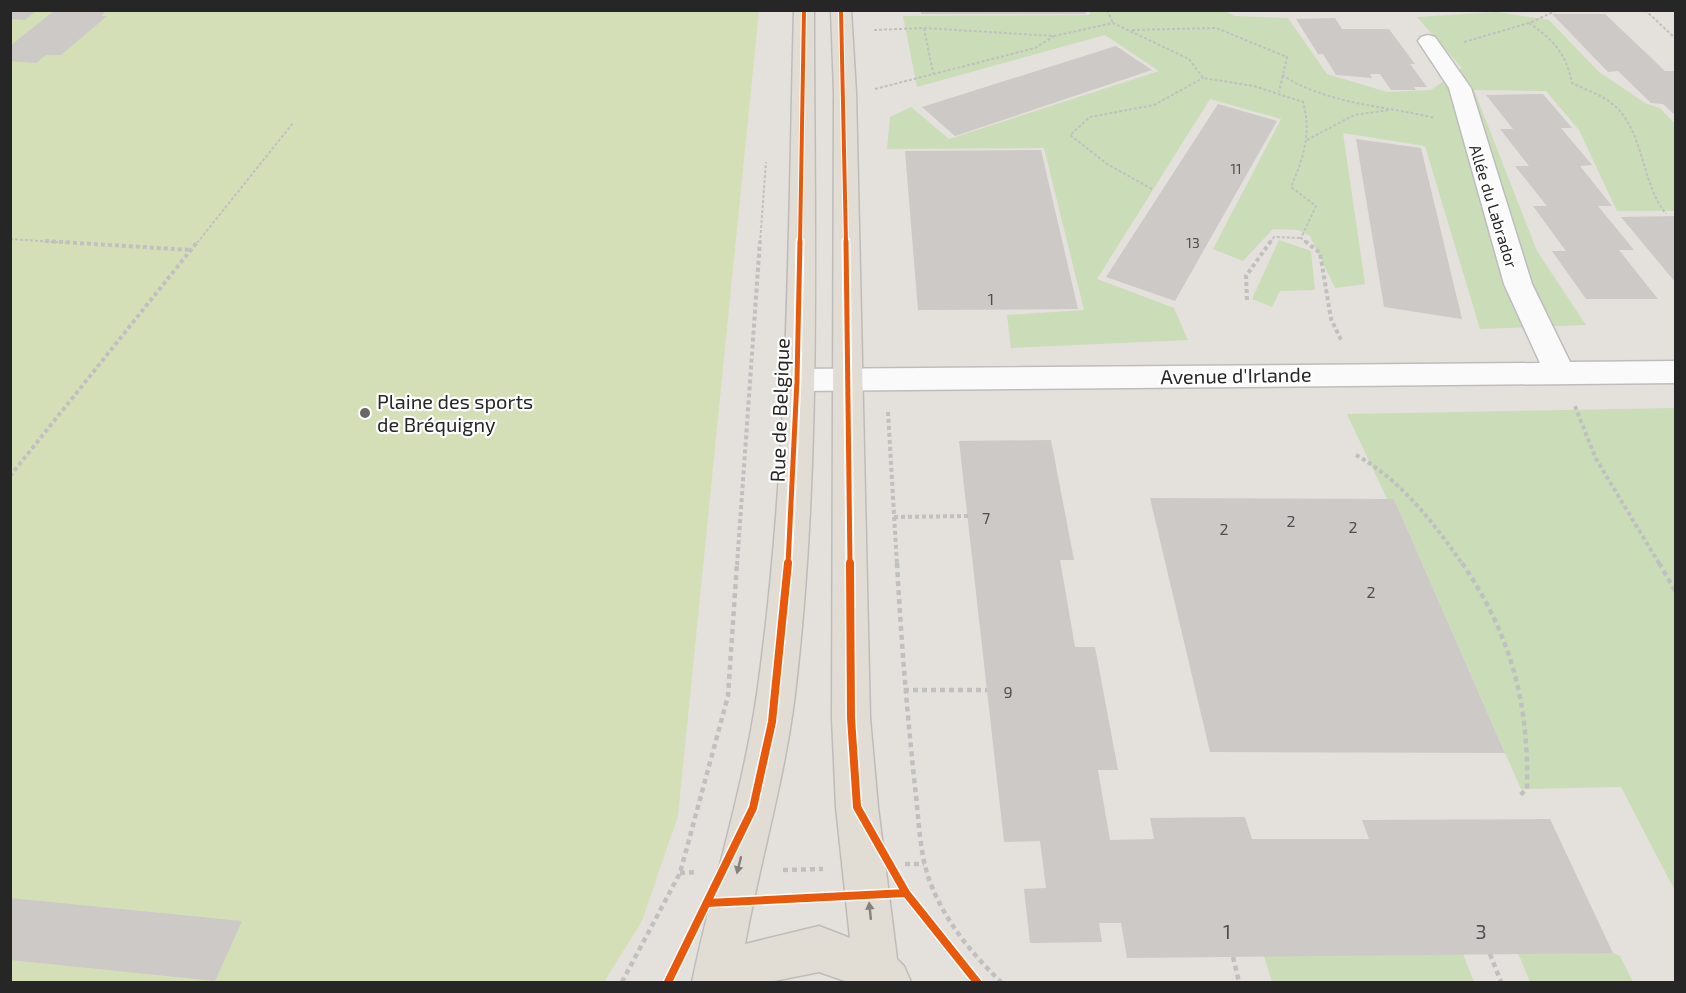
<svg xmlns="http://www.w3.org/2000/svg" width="1686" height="993" viewBox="0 0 1686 993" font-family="'Exo 2',sans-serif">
  <rect width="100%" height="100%" fill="#e4e0dc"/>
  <path fill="#cbdcb8" d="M1119,10L1227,12L1234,16L1288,18L1327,74L1387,92L1431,90L1462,68L1417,17L1497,12L1549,20L1599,72L1645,103L1660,108L1675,124V211H1617L1579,130L1546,91L1474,90L1537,251L1586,325L1480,329L1425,146L1343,133L1365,284L1335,288L1310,236L1298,230L1273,229L1243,261L1213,249L1281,119L1210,99L1097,279L1174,308L1188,340L1011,348L1007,315L1084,310L1044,148L887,149L890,117L911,107L949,139L1159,71L1105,35L917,87L903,16L1090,15L1089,11Z
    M1279,240L1311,251L1315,290L1280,291L1272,307L1252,299Z
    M1675,408V891L1621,787L1521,789L1394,499H1387L1347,414Z
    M1518,953H1613L1620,956L1633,982H1530Z
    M1463,954L1474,982H1272L1264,956Z"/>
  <path fill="#d5dfb7" d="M11,11H759L678,816L642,921L604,982H11Z"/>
  <path fill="#ccc9c6" d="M10,10H37L25,20L10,19Z
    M55,10H107L101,16H107L61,55H46L36,63L10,61V46Z
    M921,10H1085L1086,14H921Z
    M1552,14H1605L1665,71H1676V116L1663,104L1651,103L1618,71L1608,72Z
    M1335,18L1342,29H1389L1415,64H1410L1427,87H1414L1416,90H1391L1380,74H1370L1372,78L1336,75L1323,54H1318L1296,19Z
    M1116,46L1152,70L955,136L922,107Z
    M1543,94L1572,128H1561L1592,165L1580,166L1612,206H1598L1634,250H1619L1658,299H1586L1552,251H1566L1533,206H1547L1515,166H1529L1500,129H1513L1486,95Z
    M1218,104L1277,121L1175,301L1106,277Z
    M1356,139L1421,148L1462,319L1384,307Z
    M1041,150L1078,309L918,310L905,151Z
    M1676,216V283L1621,217Z
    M1051,440L1074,560H1060L1075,647H1095L1118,770H1098L1110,840L1154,839L1150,818L1245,817L1252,839H1369L1362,820L1550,819L1613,953L1127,958L1121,923H1099L1102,942L1030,943L1024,889L1046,888L1040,841L1004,842L959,441Z
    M1150,498L1394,499L1505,753L1210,752Z
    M10,898L242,921L215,981L10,960Z"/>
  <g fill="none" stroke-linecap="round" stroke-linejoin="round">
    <defs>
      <path id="minor" d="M1428,35L1435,37L1471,88L1532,284L1570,362L1676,361V383L797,391L786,388L782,380L786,372L797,369L1540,363L1504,284L1449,88L1418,41L1421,37Z"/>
      <path id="major" d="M794,10H814C814,238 822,468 795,694C785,778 760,861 745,944L819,926L850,938L836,807L832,718L834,92L831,10H851L856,92L870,718L878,807L897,959L904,966L911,982H848L819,972L769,982H692C712,886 743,791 757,694C789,468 788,238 794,10Z"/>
    </defs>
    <use href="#minor" stroke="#bebdbd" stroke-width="3"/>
    <use href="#major" stroke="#bebcbb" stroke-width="3"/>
    <path stroke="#c1c0c0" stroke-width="2" stroke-dasharray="3 2" stroke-linecap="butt" d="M1107,10L1113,23
      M1645,10L1676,39
      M1529,23C1554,40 1566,54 1572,83C1587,90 1605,96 1617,108C1645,137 1641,182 1666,214
      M924,28L933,73
      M874,30L924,28L1054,36L1113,23L1189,59L1203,78L1254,86L1303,102C1312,133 1303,159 1291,187L1316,206L1301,238L1307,243
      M1132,30L1216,28L1287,57L1279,92
      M1464,42L1529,23L1558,10
      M1282,75C1329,105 1382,105 1435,118
      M875,89L1035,48L1054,36
      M1307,140L1354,115L1390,110
      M1152,189L1107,164L1070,135L1090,117L1154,105L1203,78
      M10,239L69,243
      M197,243L293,123
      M760,243L766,162
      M1270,243L1274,237L1301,238"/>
    <path stroke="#c1c0c0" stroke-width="4" stroke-dasharray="4 3" stroke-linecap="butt" d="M45,241L191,250
      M1305,241L1320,253L1331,319L1342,342
      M1247,300L1246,276L1271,241
      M1575,406L1596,459L1660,565
      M888,412L897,565
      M1356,455C1401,480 1434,523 1463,565
      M10,476L198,241
      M894,517L968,516
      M737,565L760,241"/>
    <path stroke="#c1c0c0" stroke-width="4.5" stroke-dasharray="5 4" stroke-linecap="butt" d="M897,563C901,638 907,712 915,787C919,818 919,853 930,882C945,921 971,953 1001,982
      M1462,563C1511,635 1529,702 1527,789L1518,797
      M1659,563L1676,592
      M904,690H987
      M905,864H924
      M783,870L823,869
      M680,873L697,872
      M1490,954L1501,982
      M1233,957L1239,982
      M622,982L680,873L728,696L737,563"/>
    <use href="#minor" fill="#fbfafa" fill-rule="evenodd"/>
    <use href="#major" fill="#e2ddd4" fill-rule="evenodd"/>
    <defs>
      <path id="cycleway-far2" d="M841,10L846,243
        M800,243L804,10"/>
      <path id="cycleway-far1" d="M846,241L850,565
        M788,565L797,380L800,241"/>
      <path id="cycleway" d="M850,563L851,718L857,807L906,893L977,982
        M707,903L906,893
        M668,982L753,808L772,722L788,563"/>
    </defs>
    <use href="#cycleway-far2" stroke="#fff" stroke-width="6"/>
    <use href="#cycleway-far1" stroke="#fff" stroke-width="9"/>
    <use href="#cycleway" stroke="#fff" stroke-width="11"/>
    <use href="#cycleway-far2" stroke="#e8590c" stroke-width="4"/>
    <use href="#cycleway-far1" stroke="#e8590c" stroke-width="5"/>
    <use href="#cycleway" stroke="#e8590c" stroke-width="8"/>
  </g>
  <defs><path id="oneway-solid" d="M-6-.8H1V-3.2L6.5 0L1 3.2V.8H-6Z" transform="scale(1.5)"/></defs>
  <g fill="#84827d">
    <use href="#oneway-solid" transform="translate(739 865) rotate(104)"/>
    <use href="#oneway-solid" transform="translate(870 911) rotate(-96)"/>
  </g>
  <circle fill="#686766" stroke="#fff" stroke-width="2" cx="365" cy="413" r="6"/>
  <g text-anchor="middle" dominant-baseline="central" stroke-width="4.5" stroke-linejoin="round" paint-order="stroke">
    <g font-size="14" fill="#50504f">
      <text x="1236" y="168">11</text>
      <text x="1193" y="242">13</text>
    </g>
    <g font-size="16" fill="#262626" stroke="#fff">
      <text transform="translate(1494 206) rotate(73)">Allée du Labrador</text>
    </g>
    <g font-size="16" fill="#50504f">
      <text x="991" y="298">1</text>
      <text x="986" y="517">7</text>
      <text x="1291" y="520">2</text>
      <text x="1353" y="526">2</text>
      <text x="1224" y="528">2</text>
      <text x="1371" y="591">2</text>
      <text x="1008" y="691">9</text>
    </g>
    <g font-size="20" fill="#262626" stroke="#fff">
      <text transform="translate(1236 375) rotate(-1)">Avenue d'Irlande</text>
      <text transform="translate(779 410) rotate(-88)">Rue de Belgique</text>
    </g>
    <g font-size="20" fill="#262626" stroke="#fff" text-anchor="start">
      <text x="377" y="401">Plaine des sports<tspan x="377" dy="23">de Bréquigny</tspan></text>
    </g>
    <g font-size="20" fill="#50504f">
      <text x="1227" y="931">1</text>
      <text x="1481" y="931">3</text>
    </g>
  </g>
  <rect width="1686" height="993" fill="none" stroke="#262626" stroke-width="24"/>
</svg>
